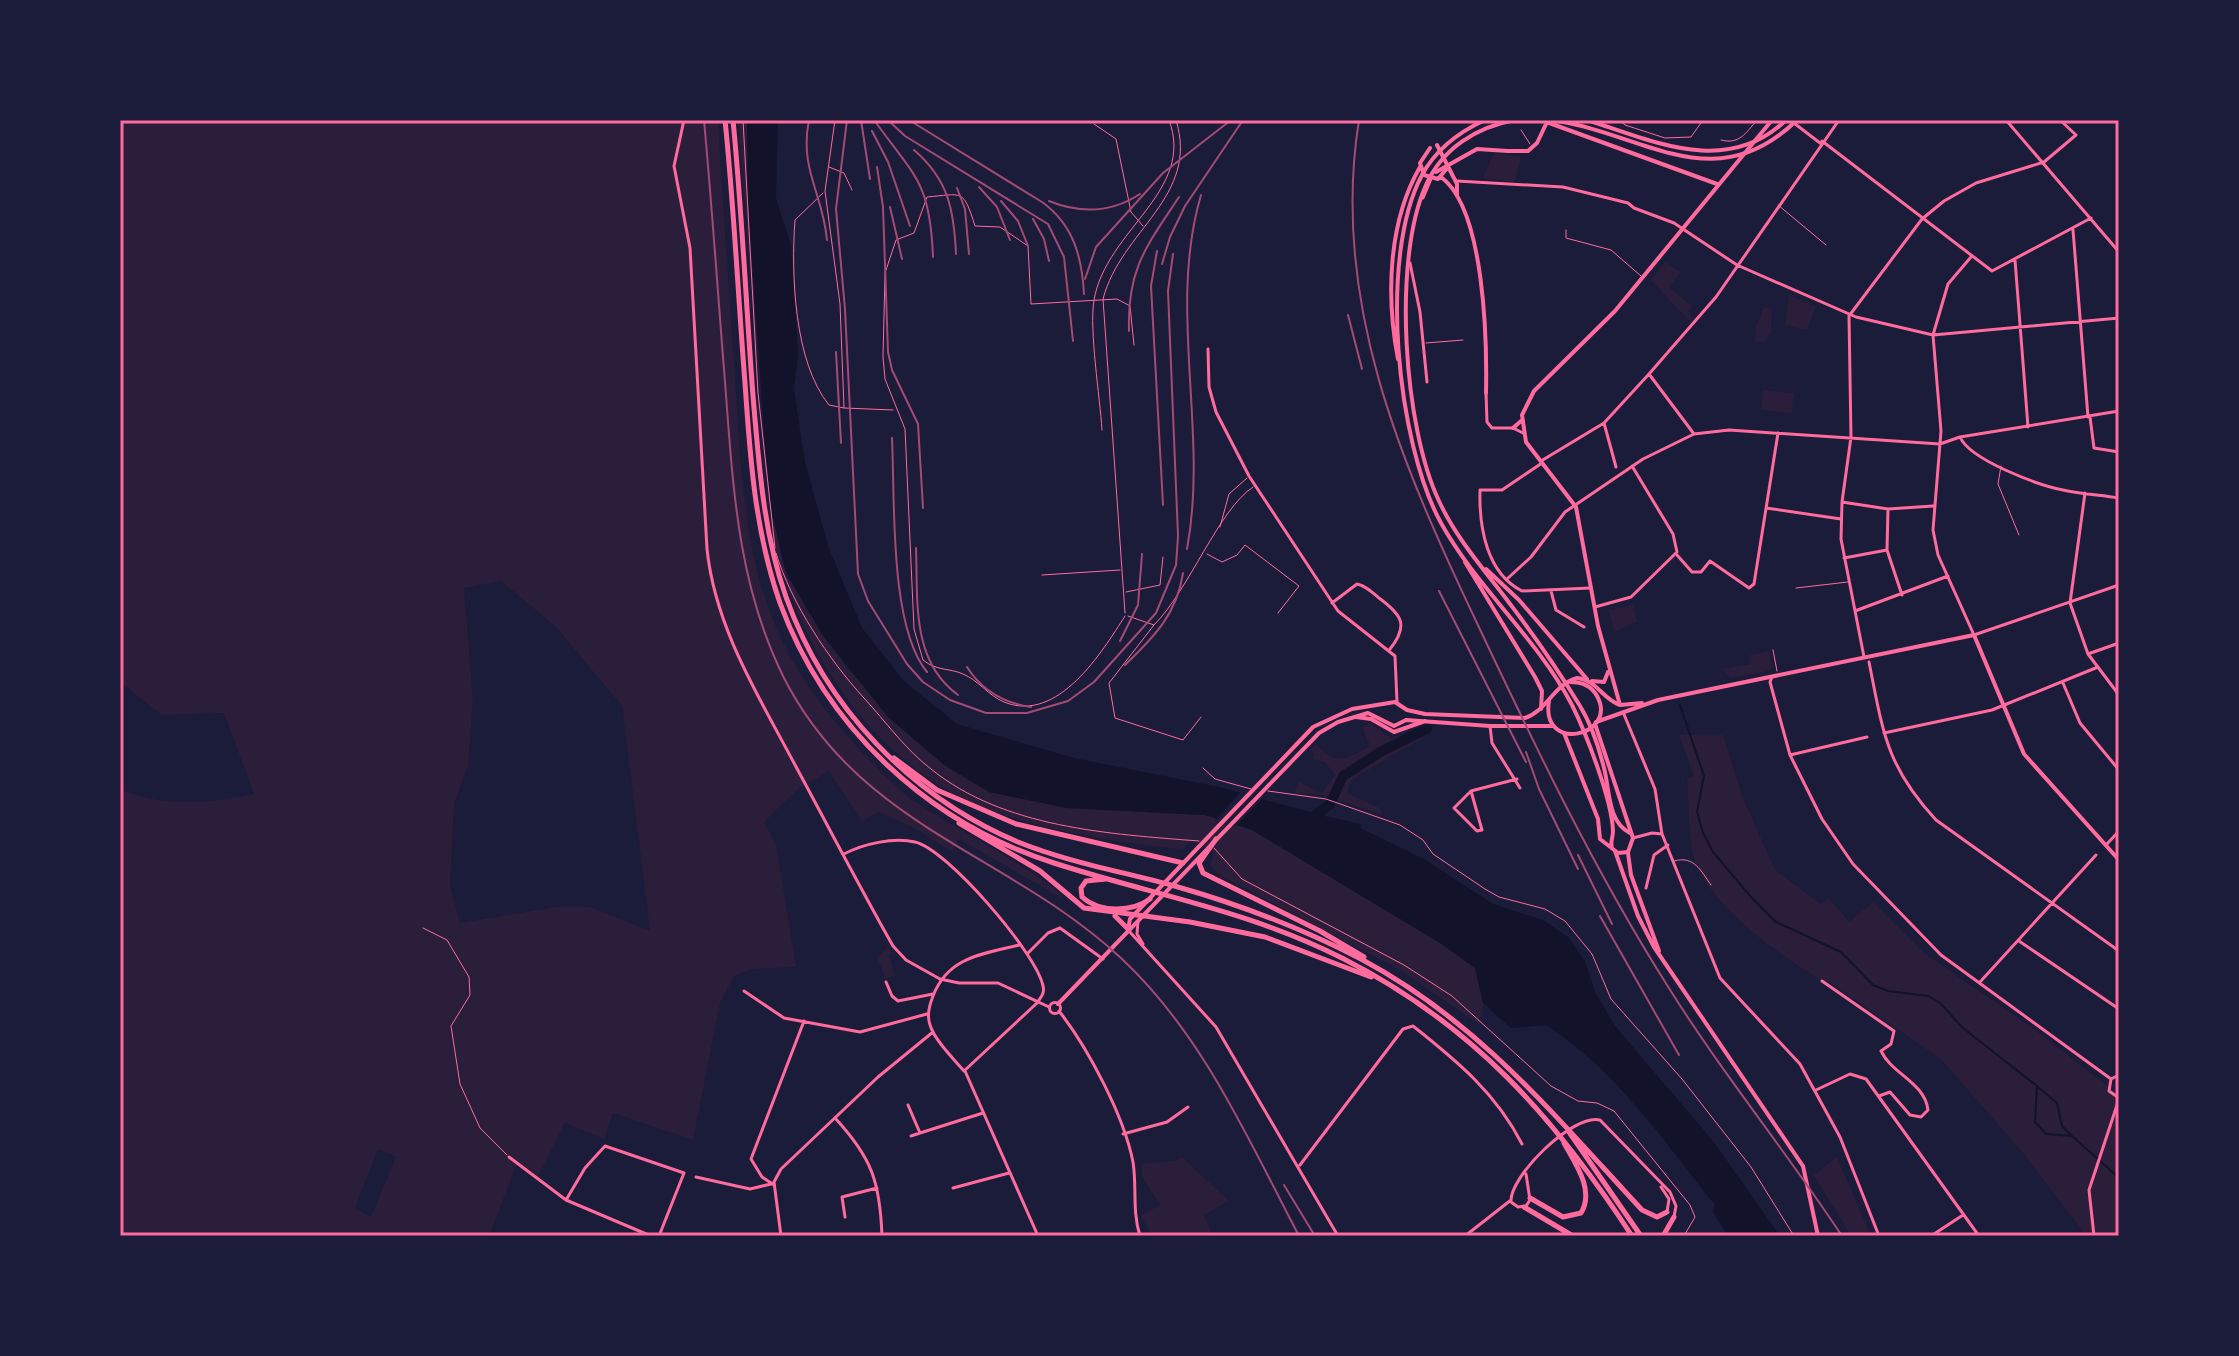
<svg xmlns="http://www.w3.org/2000/svg" width="2239" height="1356" viewBox="0 0 2239 1356" font-family="'Work Sans',sans-serif">
  <rect width="100%" height="100%" fill="#1b1b3a"/>
  <path fill="#2a1e3b" fill-rule="evenodd" d="M120,120H718C723,206 729,293 735,379C740,458 743,543 772,617C799,687 847,739 900,790C928,816 1058,880 1063,899L959,839L952,852L918,830L879,812L862,821L829,771L799,788L764,822L776,844L796,967L751,969L734,976L720,1003L693,1140L613,1113L604,1139L565,1123L538,1176L518,1161L489,1236H120V789C162,808 210,803 254,794L224,713L162,715L120,682ZM501,581L556,627L622,706L650,931L590,907H555L460,923L450,885L454,803L468,766L473,700L464,588ZM378,1149L396,1157L371,1217L355,1208Z
    M738,120H747L748,207L771,508L786,573L847,669L989,792L1067,808L1205,815L1229,820L1252,830L1440,943L1475,968L1483,1003L1480,1025L1400,970L1218,874L1210,865L1214,852L1192,841L1183,849C1119,844 1008,825 952,793C857,739 797,639 772,535Z
    M1494,153L1521,157L1515,182L1483,178Z
    M1665,262L1681,272L1669,287L1692,306L1687,312L1692,317L1689,321L1651,280Z
    M1789,295L1816,307L1807,330L1785,325Z
    M1764,307L1772,309L1771,332L1764,342L1755,341L1756,326Z
    M1763,390L1794,393L1792,413L1761,410Z
    M1633,605L1637,622L1614,632L1609,610Z
    M1769,651L1772,668L1769,671L1730,678L1722,669L1751,664L1750,655Z
    M1370,723L1392,739L1429,729L1428,735L1359,775L1348,785V794L1380,808L1383,815L1322,795L1294,793L1299,782L1322,793L1335,775L1325,762L1312,759L1315,755L1310,749L1316,744C1335,766 1348,759 1370,746L1362,727Z
    M1679,735H1723L1742,796L1775,870L1821,904L1829,898L1849,922L1873,902L1924,953L2031,1027L2119,1095V1236L2085,1234L2023,1153L1941,1059L1829,982L1822,981C1780,955 1717,911 1696,865C1688,845 1689,801 1687,779L1694,776Z
    M888,947L892,953L889,955L895,975L886,979L877,957Z
    M1182,1157L1229,1201L1204,1215L1213,1236H1151L1141,1215L1160,1205L1142,1177V1164L1175,1161Z
    M1837,1157L1871,1236H1851L1814,1175Z"/>
  <path fill="#12122b" d="M747,120H778L776,199L791,245L798,352L794,390L805,462L828,546L862,628L904,681L957,724L1074,758L1219,787L1310,812L1323,809L1325,816L1361,824L1360,828L1424,859L1493,904L1543,920L1568,937L1585,961L1595,992L1615,1026L1713,1141L1780,1236H1728L1713,1212L1715,1205C1664,1141 1616,1070 1546,1025L1511,1028L1483,1003L1475,968L1440,943L1252,830L1205,815L1067,808L989,792L944,765L888,717L823,636L786,573L781,553L771,508L764,435L748,207Z"/>
  <path fill="#1b1b3a" d="M1243,790L1265,796L1235,827L1214,821Z"/>
  <g fill="none" stroke-linecap="round" stroke-linejoin="round">
    <path stroke="#12122b" stroke-width="2" d="M1680,705L1704,776L1697,812L1703,833L1713,852L1751,897L1776,922L1841,952L1873,985L1888,991L1928,996L1940,1003L1963,1028L2037,1086L2035,1122L2046,1134L2072,1136L2119,1178
      M2038,1087L2057,1103L2062,1126L2071,1135"/>
    <path stroke="#12122b" stroke-width="10" d="M1313,817L1330,804L1343,776L1382,751L1427,729"/>
    <path stroke="#ff6b9d" stroke-width="1" d="M743,120L758,393L775,548
      M835,120L825,191L840,304L844,408L893,410
      M1619,120L1625,125L1665,138L1691,137L1703,120
      M1094,124L1116,139L1131,212L1143,226
      M1521,130L1530,144
      M1721,140C1739,145 1746,133 1757,120
      M829,167L844,173L852,190
      M823,193L795,220C791,274 794,362 829,405L844,408
      M1778,205L1826,245
      M1566,230V238L1611,250L1641,276
      M1426,343L1463,340
      M1102,430C1100,397 1089,330 1094,300C1106,230 1196,191 1169,120
      M2001,466L1998,484L2019,535
      M1220,527L1229,494L1247,478
      M776,553C791,603 829,660 864,698C886,722 905,749 931,769C1004,828 1109,834 1199,841
      M1207,554L1222,562L1237,555L1245,545L1299,586L1278,613
      M1042,575L1120,570
      M1796,588L1848,582
      M1126,592L1160,585L1163,557
      M1125,613L1103,299C1121,230 1200,197 1176,120
      M1125,616C1102,652 1058,724 1004,702C989,696 978,680 963,674C950,668 936,671 923,660L914,629L905,429L885,379L883,357L885,273L896,240L914,233L927,197C963,194 963,188 975,226L1000,227L1028,246L1031,304L1117,299L1130,306L1134,345
      M1128,616L1154,625C1189,590 1219,509 1253,487
      M1154,625L1109,683L1115,718L1183,740L1201,717
      M1773,650L1777,671
      M1203,768L1215,779L1251,789
      M1268,791L1326,799L1400,825L1423,840L1433,854L1485,889L1499,897L1545,909L1565,921L1592,954L1611,999L1682,1079L1751,1167L1794,1236
      M1214,848L1242,879L1404,965L1452,996L1551,1086L1578,1101L1597,1103L1614,1111L1690,1205L1695,1217L1684,1236
      M1674,861C1694,855 1701,871 1711,885
      M423,928L447,940L469,977L470,995L451,1026L460,1084L480,1128L507,1155"/>
    <path stroke="#ff6b9d" stroke-width="3" d="M1790,120L1820,143
      M2006,120L2119,252
      M1822,141L1992,271L2091,218
      M1457,181L1563,187L1628,203L1634,208L1674,223L1737,265L1856,317L1933,335L2119,318
      M1423,198L1431,179
      M2073,230L2088,417
      M1971,257L1948,284L1933,335L1941,431L1933,530L1938,555L1974,635L2119,585
      M2015,260L2028,427
      M1410,263L1420,312L1427,382
      M1208,349L1209,387L1216,412L1249,476L1338,611L1395,656L1397,702
      M1649,374L1694,434
      M1486,393L1487,422L1492,428H1513L1523,433
      M2090,417L2094,448L2119,452
      M1604,423L1616,467
      M1960,437C1970,460 2038,485 2063,490C2081,494 2101,495 2119,498
      M1541,461L1604,423L1649,374L1716,297L1839,120
      M1542,463L1502,490H1480C1479,526 1486,573 1522,591L1590,588
      M2085,493L2070,603L2088,654L2119,695
      M1842,502L1888,509L1933,506
      M1766,508L1841,519
      M1888,509L1887,550L1902,595
      M1677,555L1692,572H1701L1710,561L1749,588L1754,584L1778,433
      M1844,558L1887,550
      M1507,579L1531,557L1565,512L1643,459L1694,434L1729,430L1940,444L1960,437L2119,411
      M1551,591L1556,610L1584,627
      M1332,603L1357,584C1366,586 1372,592 1379,598C1402,615 1409,625 1390,649
      M1595,607L1631,597L1677,552L1673,534L1632,466
      M1855,611L1948,576
      M2088,654L2119,643
      M1864,657L1841,539L1842,502L1851,437L1849,316L1922,219L1944,201L1976,183L2044,162L2076,135L2060,120
      M1869,662C1883,732 1886,766 1936,820L2119,951
      M1772,677L1770,682L1790,755L1822,819L1853,864L1941,955L2111,1079
      M2063,683L2080,723L2119,770
      M1490,726L1492,743L1520,788
      M1884,733L1992,710L2098,667
      M1790,755L1867,737
      M1471,791L1482,830L1477,831L1454,808L1471,791L1517,779
      M2106,845L2119,831
      M844,854C863,844 893,837 915,842C947,849 1037,954 1043,986C1045,993 1041,997 1037,1003L964,1071C954,1059 940,1046 933,1032C926,1019 928,1009 933,996C948,957 982,954 1019,945
      M1646,888L1654,855L1668,845
      M1138,921L1137,934L1143,944
      M1129,931L1216,1027L1338,1236
      M2019,941L2119,1009
      M1027,954L1048,933L1060,928L1103,959
      M1822,981L1894,1031L1891,1044L1881,1051C1892,1074 1925,1083 1928,1110L1921,1117L1910,1115L1890,1092L1879,1096
      M886,982L892,996L898,1001L933,994
      M1980,982L2096,855
      M744,991L784,1018L860,1032L927,1014
      M965,1071L1038,1236
      M2119,1075L2111,1079L2109,1091L2119,1098
      M1816,1090L1850,1074L1866,1079L1979,1236
      M908,1105L920,1133L983,1113
      M835,1118C872,1158 880,1182 882,1236
      M1123,1134L1167,1122L1188,1107
      M911,1136L920,1133
      M509,1157L566,1200L651,1236
      M1300,1165L1403,1029L1413,1026C1457,1061 1496,1093 1522,1144
      M1526,1174L1530,1200L1526,1206L1518,1207L1511,1202C1509,1177 1573,1113 1600,1120L1670,1192L1676,1206L1674,1217
      M696,1177L750,1189L771,1184
      M774,1185L762,1177L751,1159L804,1021
      M1661,1187L1669,1199L1667,1212
      M953,1188L1009,1173
      M566,1200L585,1168L605,1146L684,1173L659,1236
      M845,1217L842,1197L877,1188
      M781,1236L774,1182L781,1169L878,1077L933,1032
      M1465,1236L1511,1200
      M1931,1236L1963,1215
      M2094,1236L2089,1190L2119,1099"/>
    <path stroke="#ff6b9d" stroke-width="3" d="M684,120L674,166L690,248L707,549C715,627 758,695 794,763C827,824 859,886 893,946L906,960L940,979L959,983H998L1049,1007
      M1623,712L1655,789L1662,834L1720,978L1800,1064L1840,1137L1879,1236
      M1633,838L1652,833L1662,834
      M1049.5 1008a5.5 5.5 0 1 1 11 0a5.5 5.5 0 1 1-11 0Z
      M1059,1011C1088,1048 1124,1116 1133,1162C1137,1187 1132,1211 1140,1236"/>
    <path stroke="#ff6b9d" stroke-width="4" d="M1541,120L1717,184
      M1437,145L1457,184V196
      M1430,148L1420,163L1424,175L1438,179L1448,167
      M1508,151H1528L1537,143L1547,122
      M1441,177C1485,209 1487,342 1486,393
      M1513,428L1521,421
      M1592,681L1604,682L1608,672
      M1549,701C1540,754 1619,736 1597,696C1591,685 1581,682 1570,682
      M1620,705L1598,626L1576,507L1526,442L1522,415L1534,391L1615,311L1772,120
      M1620,705L1642,703
      M1356,717L1371,719L1394,732L1425,721
      M1406,720L1490,726H1552
      M1596,722L1658,700L1974,635L2024,754L2119,860
      M1128,929L1130,919L1313,727L1352,709L1395,702L1407,710L1425,714L1525,718C1547,711 1553,685 1577,678C1597,680 1602,699 1620,705
      M1058,1004L1319,733L1338,722L1368,713L1394,726L1406,720"/>
    <path stroke="#ff6b9d" stroke-width="4" d="M1485,120C1459,132 1436,149 1422,175C1378,257 1397,443 1441,523C1477,588 1537,638 1572,705C1586,733 1612,800 1613,831C1613,838 1610,841 1612,848
      M1515,120C1476,127 1442,149 1426,185C1392,260 1404,428 1439,501C1455,536 1481,566 1504,596C1531,631 1557,668 1580,706C1591,724 1599,748 1604,768C1610,790 1607,821 1630,833
      M1551,120C1643,132 1714,201 1797,120
      M1587,120C1653,141 1727,177 1786,120
      M1436,172L1477,149L1508,151
      M1398,359C1386,297 1388,222 1420,167
      M1465,562L1535,677L1542,691L1541,709
      M1486,569L1519,600L1587,679
      M1595,724L1633,838L1628,852
      M1564,733L1598,819L1600,839L1618,853L1628,852
      M1615,851L1638,916L1654,947L1803,1166L1818,1236
      M1628,853L1631,875L1659,951"/>
    <path stroke="#ff6b9d" stroke-width="5" d="M725,120C734,207 738,295 745,383C750,457 755,532 780,603C826,728 928,823 1054,863C1153,895 1247,910 1342,958C1472,1024 1553,1115 1632,1236
      M733,120C742,212 746,304 753,396C759,464 763,532 786,597C825,707 911,797 1018,842C1070,863 1125,872 1178,887C1241,905 1303,929 1361,959C1479,1022 1553,1114 1642,1210L1657,1217L1667,1212
      M894,758L937,790L1016,824L1183,863
      M959,823L1040,871L1084,908L1190,922L1265,937L1371,977
      M1216,839L1199,863L1203,873L1320,931L1364,957
      M1106,879L1086,881L1081,888L1082,897C1100,913 1132,912 1150,899
      M1115,916L1128,929
      M1569,1132L1641,1236
      M1530,1198L1563,1217L1581,1213C1595,1190 1575,1163 1564,1143
      M1524,1207L1573,1236
      M1663,1236L1674,1217"/>
    <path stroke="#a44b75" stroke-width="2" d="M704,120C712,207 718,295 725,382C733,485 737,584 784,678C861,829 1009,853 1122,959C1203,1035 1248,1139 1299,1236
      M809,120C799,169 823,194 827,240
      M847,120L836,209L845,309L858,574L868,601L907,664L923,682L950,700L986,713H1027L1068,701L1094,682L1156,613L1176,565L1178,536L1168,291L1173,254
      M861,120L870,179
      M874,120C916,178 930,182 933,257
      M888,120L905,136L1048,224L1064,257L1073,341
      M909,120L1042,202C1074,225 1082,258 1084,294
      M1359,120C1330,299 1401,463 1476,621C1535,746 1593,868 1667,985C1721,1072 1786,1151 1842,1236
      M872,131L888,162L910,226
      M914,150C949,180 954,211 956,254
      M877,167L883,207L888,352L892,370L918,424L923,508
      M979,187L997,207L1010,240
      M957,188L965,209L969,254
      M1001,201L1018,221L1028,246
      M1049,201C1081,214 1111,213 1140,194
      M890,207L902,259
      M1033,219L1044,239L1049,261
      M1157,251L1151,286L1163,505
      M1162,264L1170,237L1185,206L1243,120
      M1085,279L1096,247L1163,173L1231,120
      M1348,315L1362,369
      M1129,331C1127,269 1146,247 1179,197
      M836,352L841,443
      M892,438C895,499 889,626 927,672
      M916,548C918,601 911,661 958,695
      M1187,549C1209,432 1167,310 1201,195
      M1439,591L1526,762
      M1120,641L1138,605L1142,554
      M1125,665C1154,637 1177,614 1183,573
      M967,667C982,691 1004,703 1031,707
      M1526,752L1539,789L1578,869
      M1578,855L1612,924
      M1600,916L1679,1055
      M1284,1185L1315,1236"/>
  </g>
  <rect width="2239" height="1356" fill="none" stroke="#1b1b3a" stroke-width="244"/>
  <rect x="122" y="122" width="1995" height="1112" fill="none" stroke="#ff6b9d" stroke-width="3"/>
</svg>
